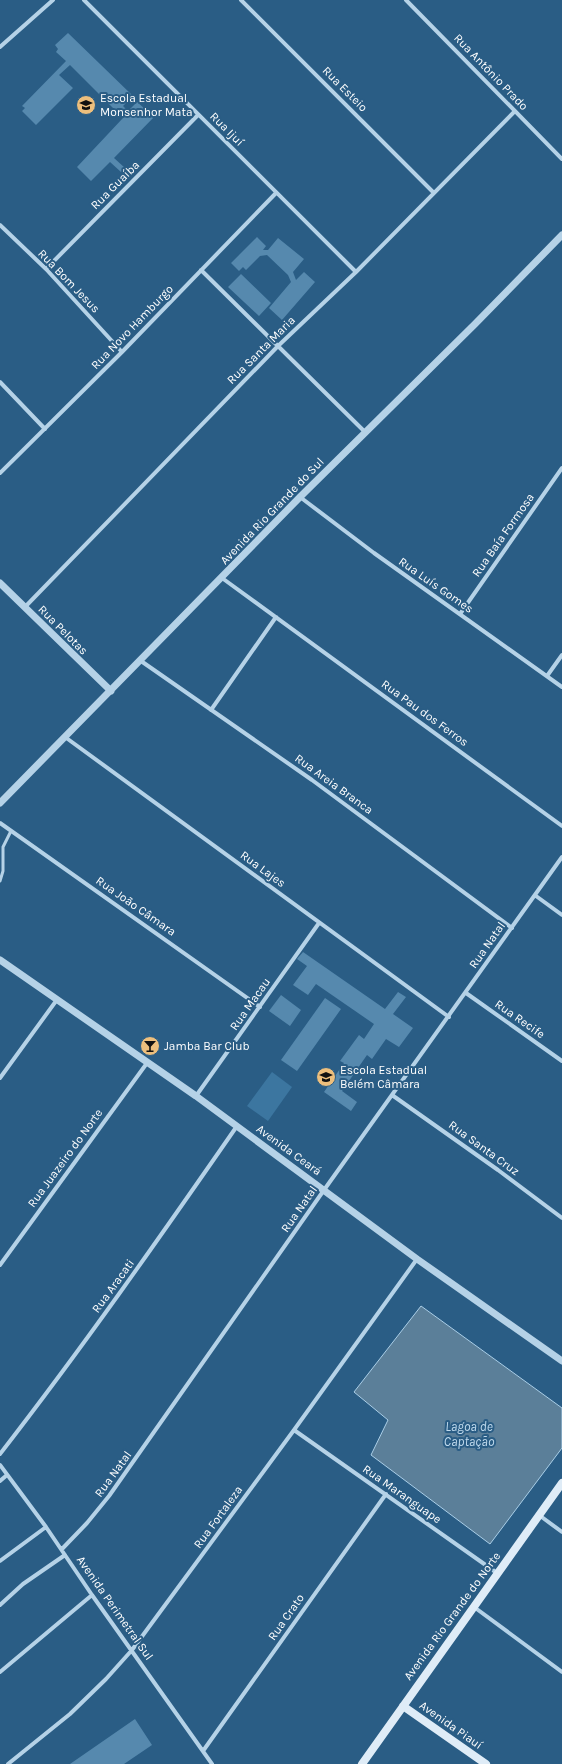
<svg xmlns="http://www.w3.org/2000/svg" width="562" height="1764" viewBox="0 0 562 1764" font-family="Karla,sans-serif">
  <rect width="100%" height="100%" fill="#2a5d85"/>
  <path fill="#3c76a0" d="M272,1072L292,1087L268,1121L247,1106Z"/>
  <path fill="#5b7f99" stroke="#aacee7" d="M421,1306L562,1408V1448L490,1544L371,1455L388,1420L354,1392Z"/>
  <path fill="#5689ae" d="M68,33L133,96L123,106L128,111L137,102L154,117L114,158L125,168L121,172L110,162L91,181L77,167L123,118L70,65L59,75L73,88L36,125L22,111L25,108L22,106L66,61L56,52L58,49L55,45Z
    M257,237L266,246L263,250H268L278,238L304,259L293,272L296,280L304,272L315,282L282,320L269,308L291,282L288,275L267,255L260,256L246,270L243,267L239,271L231,263Z
    M241,274L271,303L259,316L228,287Z
    M303,952L385,1009L398,992L406,997L393,1014L413,1028L399,1047L386,1039L372,1059L367,1055L342,1091L357,1102L351,1111L324,1092L344,1063L340,1061L359,1035L364,1039L374,1024L316,984L308,995L293,985L307,966L297,959Z
    M281,995L301,1010L290,1026L269,1011Z
    M325,998L341,1009L297,1071L281,1060Z
    M135,1719L152,1745L124,1764H70Z"/>
  <g fill="none" stroke-linecap="round" stroke-linejoin="round">
    <path stroke="#b5d2e7" stroke-width="3" d="M0,881L3,871V847L11,831"/>
    <path stroke="#b5d2e7" stroke-width="4" d="M84,0L356,272
      M241,0L434,193
      M406,0L562,159
      M0,47L53,0
      M0,225L46,269L122,352
      M46,269L198,115
      M201,270L365,432
      M0,382L45,429
      M0,473L122,352L276,193
      M300,497L374,553L562,687
      M222,578L562,826
      M25,607L278,346L356,272L515,111
      M460,614L562,468
      M141,661L312,780L512,928
      M547,676L562,655
      M211,710L276,617
      M65,737L449,1017
      M0,823L260,1007
      M536,896L562,915
      M466,993L562,1061
      M0,1078L56,1001
      M392,1095L498,1170L562,1218
      M196,1096L319,923
      M0,1265L147,1063
      M294,1430L497,1573
      M0,1454C83,1347 160,1237 237,1126
      M0,1465L46,1527L92,1595L212,1764
      M0,1481L7,1475
      M539,1515L562,1532
      M62,1549L87,1523L109,1496L324,1190L562,857
      M0,1561L46,1527
      M0,1605L23,1584L65,1555
      M474,1607L562,1672
      M0,1672L92,1595
      M203,1751L386,1494
      M8,1764L70,1714L106,1679L132,1650L294,1430L417,1259"/>
    <path stroke="#b5d2e7" stroke-width="7" d="M0,583L111,691
      M0,803L300,497L475,324L562,235
      M0,960L196,1096L417,1259L562,1361"/>
    <path stroke="#dfecf7" stroke-width="8" d="M403,1706L486,1764
      M362,1764L562,1483"/>
  </g>
  <defs>
    <symbol id="school-disc" viewBox="-11 -11 22 22"><circle r="9.5" fill="#edbf7d" stroke="#2a5d85"/><path d="M0-5L7-2L0 1L-7-2ZM-4 1L0 2.5L4 1V4Q0 6-4 4Z" fill="#111"/></symbol>
    <symbol id="bar-disc" viewBox="-11 -11 22 22"><circle r="9.5" fill="#edbf7d" stroke="#2a5d85"/><path d="M-6-5H6L.8 .8V4.5H3.5V6h-7V4.5H-.8V.8Z" fill="#111"/></symbol>
  </defs>
  <g fill-rule="evenodd">
    <use href="#school-disc" x="75" y="94" width="22" height="22"/>
    <use href="#bar-disc" x="139" y="1035" width="22" height="22"/>
    <use href="#school-disc" x="315" y="1066" width="22" height="22"/>
  </g>
  <g text-anchor="middle" dominant-baseline="central" stroke-width="4" stroke-linejoin="round" paint-order="stroke">
    <g font-size="12" fill="#fff" stroke="#2a5d85">
      <text transform="translate(491 72) rotate(46)">Rua Antônio Prado</text>
      <text transform="translate(345 89) rotate(45)">Rua Esteio</text>
      <text transform="translate(227 129) rotate(45)">Rua Ijuí</text>
      <text transform="translate(115 185) rotate(-45)">Rua Guaíba</text>
      <text transform="translate(69 281) rotate(46)">Rua Bom Jesus</text>
      <text transform="translate(132 327) rotate(-46)">Rua Novo Hamburgo</text>
      <text transform="translate(261 350) rotate(-45)">Rua Santa Maria</text>
      <text transform="translate(272 511) rotate(-46)">Avenida Rio Grande do Sul</text>
      <text transform="translate(503 535) rotate(-55)">Rua Baía Formosa</text>
      <text transform="translate(436 585) rotate(35)">Rua Luís Gomes</text>
      <text transform="translate(63 630) rotate(45)">Rua Pelotas</text>
      <text transform="translate(425 713) rotate(36)">Rua Pau dos Ferros</text>
      <text transform="translate(334 784) rotate(36)">Rua Areia Branca</text>
      <text transform="translate(263 869) rotate(36)">Rua Lajes</text>
      <text transform="translate(136 906) rotate(35)">Rua João Câmara</text>
      <text transform="translate(487 945) rotate(-55)">Rua Natal</text>
      <text transform="translate(250 1004) rotate(-55)">Rua Macau</text>
      <text transform="translate(520 1019) rotate(35)">Rua Recife</text>
      <text transform="translate(484 1148) rotate(36)">Rua Santa Cruz</text>
      <text transform="translate(289 1150) rotate(36)">Avenida Ceará</text>
      <text transform="translate(65 1158) rotate(-54)">Rua Juazeiro do Norte</text>
      <text transform="translate(299 1209) rotate(-55)">Rua Natal</text>
      <text transform="translate(113 1286) rotate(-54)">Rua Aracati</text>
      <text transform="translate(113 1474) rotate(-54)">Rua Natal</text>
      <text transform="translate(402 1494) rotate(35)">Rua Maranguape</text>
      <text transform="translate(218 1517) rotate(-54)">Rua Fortaleza</text>
      <text transform="translate(115 1608) rotate(55)">Avenida Perimetral Sul</text>
      <text transform="translate(452 1616) rotate(-54)">Avenida Rio Grande do Norte</text>
      <text transform="translate(286 1617) rotate(-55)">Rua Crato</text>
      <text transform="translate(451 1725) rotate(35)">Avenida Piauí</text>
    </g>
    <g font-size="12" fill="#fff" stroke="#2a5d85" text-anchor="start">
      <text x="100" y="98">Escola Estadual<tspan x="100" dy="14">Monsenhor Mata</tspan></text>
      <text x="164" y="1046">Jamba Bar Club</text>
      <text x="340" y="1070">Escola Estadual<tspan x="340" dy="14">Belém Câmara</tspan></text>
    </g>
    <g font-size="13" font-style="italic" fill="#c1dbee" stroke="#2a5d85">
      <text x="469" y="1426">Lagoa de<tspan x="469" dy="15">Captação</tspan></text>
    </g>
  </g>
</svg>
